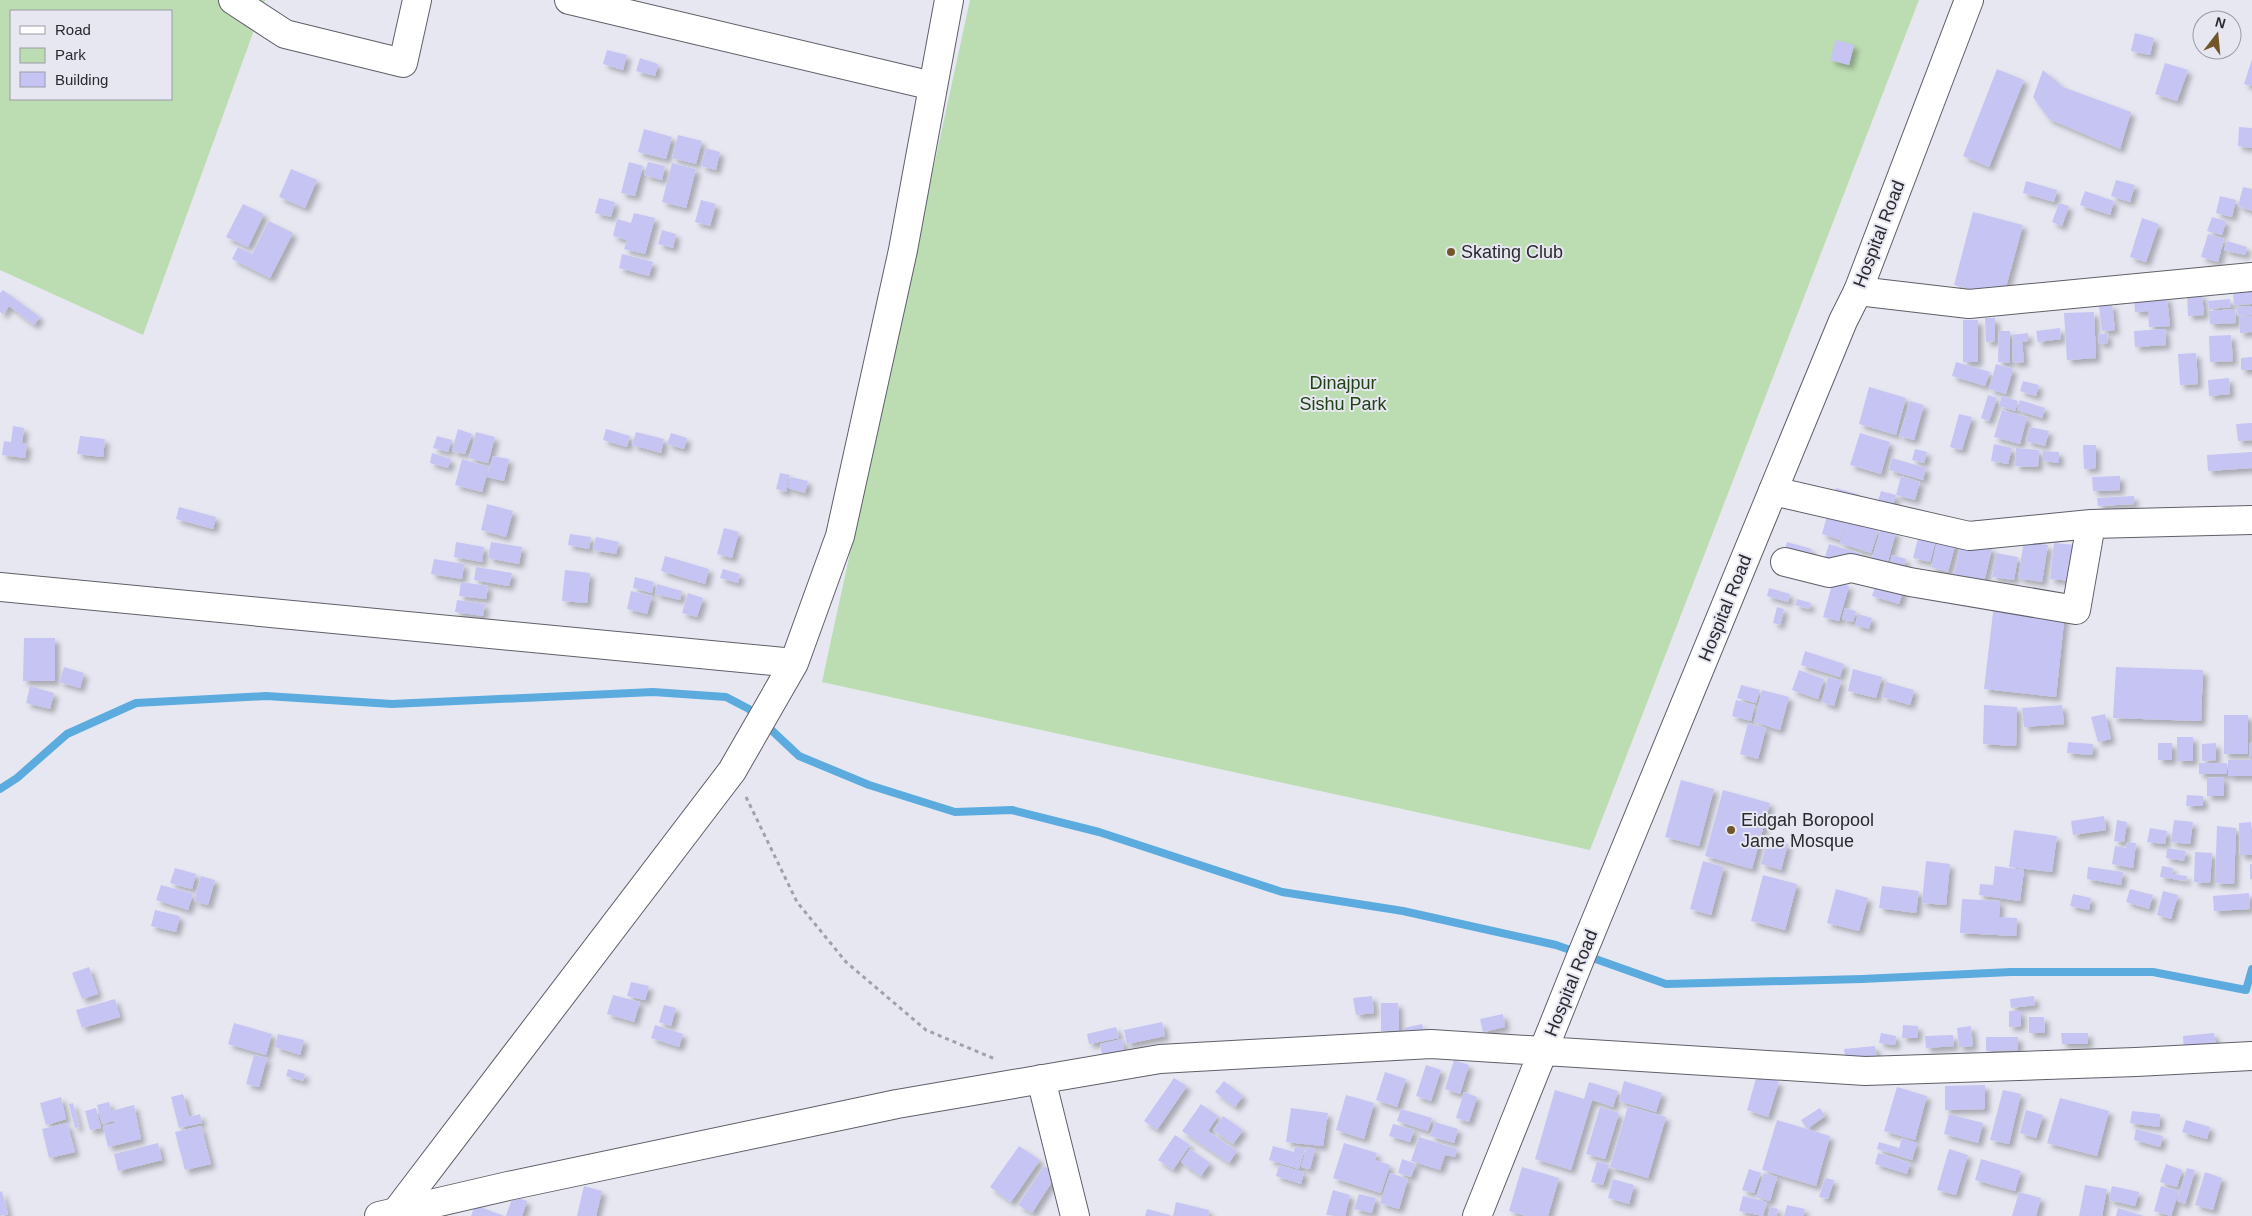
<svg xmlns="http://www.w3.org/2000/svg" width="2252" height="1216" viewBox="0 0 2252 1216" font-family="Arial,sans-serif">
  <defs>
    <filter id="shadow"><feDropShadow dx="4.5" dy="4.5" stdDeviation="2.5" flood-color="#0004"/></filter>
  </defs>
  <rect width="100%" height="100%" fill="#e7e7f2"/>
  <path fill="#bcdcb2" fill-rule="evenodd" d="M0,0H265L143,335L0,270ZM11,11H171V99H11Z
    M970,0H1919L1590,850L822,682Z"/>
  <g fill="none" stroke-linecap="round" stroke-linejoin="round">
    <path stroke="#5babdf" stroke-width="8" d="M0,789L17,778L67,734L136,703L266,696L392,704L653,692L726,697L749,709L799,756L869,785L955,812L1012,810L1099,832L1282,892L1403,911L1556,945L1666,984L1862,979L2011,972H2153L2246,990L2252,969"/>
  </g>
  <path fill="#c5c4f3" filter="url(#shadow)" d="M2135,33L2154,38L2150,55L2131,51Z
    M1836,40L1854,45L1849,65L1830,60Z
    M607,50L627,55L623,70L603,64Z
    M640,58L658,64L655,76L636,71Z
    M2252,59V86L2244,84Z
    M2165,63L2188,70L2177,101L2155,94Z
    M1997,69L2024,80L1989,167L1963,156Z
    M2043,70L2063,87L2131,112L2120,149L2049,119L2033,97Z
    M2239,127L2252,128V148L2238,146Z
    M644,129L672,137L666,159L638,152Z
    M678,135L702,141L696,164L672,158Z
    M706,148L720,152L716,170L701,166Z
    M629,162L643,166L635,196L621,193Z
    M648,162L665,166L662,180L644,175Z
    M672,163L696,169L686,208L662,202Z
    M291,169L317,180L305,208L279,197Z
    M2116,180L2135,185L2130,202L2111,196Z
    M2026,181L2057,190L2054,202L2023,193Z
    M2243,187L2252,189V211L2238,206Z
    M2085,191L2114,201L2110,215L2080,205Z
    M2220,196L2236,200L2232,217L2216,213Z
    M599,198L615,202L611,217L595,213Z
    M701,200L716,204L710,226L695,222Z
    M2059,203L2069,206L2062,226L2052,222Z
    M243,204L264,214L248,247L226,237Z
    M1973,212L2023,225L2003,298L1954,285Z
    M634,213L655,218L645,254L624,249L627,240L613,236L617,219L631,223Z
    M2212,217L2226,221L2222,235L2207,231Z
    M2142,218L2159,224L2146,262L2130,257Z
    M269,221L293,233L270,278L232,259L238,247L252,254Z
    M662,230L676,234L673,248L658,244Z
    M2208,234L2224,239L2218,262L2201,257Z
    M2227,241L2247,247L2245,255L2224,250Z
    M622,254L653,262L649,276L619,268Z
    M3,290L40,317L34,325L9,306L3,314L0,312V293Z
    M2252,290V304L2234,305L2233,291Z
    M2202,294L2204,315L2188,316L2187,295Z
    M2167,297L2170,326L2149,327L2148,311L2135,312L2134,299Z
    M2230,299L2231,307L2209,309L2208,301Z
    M2112,304L2115,330L2102,331L2099,306Z
    M2252,306V315L2238,316L2237,307Z
    M2235,309L2236,323L2210,324L2209,311Z
    M2094,312L2096,358L2067,360L2064,313Z
    M2252,316V332L2240,333L2239,317Z
    M1985,318H1995V341L1986,342Z
    M1963,320H1978V362H1963Z
    M2060,328L2061,339L2038,342L2036,331Z
    M2165,329L2166,345L2135,347L2134,331Z
    M1999,331H2010V363L1998,362Z
    M2028,333V341L2013,342L2012,335Z
    M2107,333L2108,343L2099,344L2098,335Z
    M2231,335L2233,361L2210,362L2209,336Z
    M2022,342L2024,362L2013,363L2012,343Z
    M2196,353L2198,384L2180,385L2178,354Z
    M2252,357V370H2241V358Z
    M1956,362L1990,372L1985,386L1952,376Z
    M1996,364L2013,369L2006,394L1989,389Z
    M2229,378L2230,394L2209,396L2208,380Z
    M2023,381L2039,385L2036,396L2020,391Z
    M1869,387L1906,398L1896,435L1859,424Z
    M1988,395L1997,398L1989,421L1981,418Z
    M2002,396L2018,401L2015,411L1999,406Z
    M2020,400L2045,408L2042,418L2017,410Z
    M1910,401L1924,405L1914,440L1899,436Z
    M2002,410L2027,417L2020,444L1994,437Z
    M1959,414L1972,417L1962,450L1950,447Z
    M2252,423V440L2238,441L2236,424Z
    M13,426L24,428L22,443H15L27,444L25,458L2,455L4,441L11,442Z
    M2030,427L2049,431L2045,446L2026,441Z
    M458,429L472,434L465,454L452,451Z
    M606,429L630,436L627,447L603,440Z
    M476,432L495,437L488,463L469,458Z
    M636,432L664,439L661,453L632,445Z
    M671,433L687,438L684,449L667,444Z
    M1860,433L1890,442L1881,474L1850,465Z
    M80,436L105,439L103,457L77,454Z
    M437,436L452,440L448,452L433,448Z
    M1994,444L2012,448L2008,464L1991,461Z
    M2083,445H2096V468L2084,469Z
    M2016,448L2039,450L2038,467L2015,466Z
    M1915,449L1927,452L1924,463L1912,460Z
    M2043,451L2059,452V463L2043,461Z
    M2252,452V468L2208,471L2207,455Z
    M432,453L451,459L448,468L430,463Z
    M493,456L509,459L504,481L487,477Z
    M1892,458L1926,468L1923,480L1889,470Z
    M462,459L489,467L482,492L455,485Z
    M780,473L790,475L786,492L776,489Z
    M1901,476L1920,482L1915,500L1896,495Z
    M2120,476V490L2093,491L2092,477Z
    M791,477L808,481L805,493L788,488Z
    M1836,488L1860,495L1857,506L1833,499Z
    M1881,491L1896,495L1893,505L1878,501Z
    M2134,496V504L2098,506L2097,498Z
    M487,504L513,511L506,537L481,530Z
    M179,507L216,517L213,529L176,519Z
    M1827,516L1846,521L1840,540L1822,534Z
    M1847,519L1879,529L1871,553L1840,543Z
    M724,528L739,532L732,558L717,554Z
    M1881,528L1896,532L1885,572L1869,568Z
    M570,534L591,537L589,549L568,545Z
    M1919,534L1936,539L1930,562L1913,558Z
    M596,537L619,542L616,554L593,550Z
    M1938,538L1956,542L1948,572L1931,567Z
    M1961,541L1992,548L1982,591L1952,585Z
    M2024,541L2048,545L2042,582L2018,578Z
    M456,542L484,547L482,562L454,557Z
    M491,542L522,547L519,564L488,558Z
    M1787,542L1812,549L1808,563L1783,556Z
    M2054,543L2076,545L2073,581L2050,579Z
    M1829,544L1862,554L1858,567L1825,557Z
    M1996,553L2018,557L2014,580L1992,577Z
    M1892,555L1906,559L1902,575L1888,571Z
    M665,556L709,569L705,584L661,571Z
    M434,559L464,564L462,579L431,574Z
    M476,567L512,573L509,586L474,580Z
    M723,569L740,574L738,583L720,578Z
    M565,570L590,573L587,603L562,601Z
    M635,577L654,582L652,593L633,588Z
    M1878,577L1905,585L1899,604L1872,596Z
    M1833,581L1849,586L1839,621L1823,617Z
    M461,582L488,586L486,599L459,596Z
    M657,584L682,591L680,600L655,594Z
    M1769,588L1790,594L1788,602L1767,596Z
    M631,591L652,596L647,614L627,609Z
    M688,593L703,598L697,617L682,613Z
    M1797,599L1811,603L1809,609L1795,605Z
    M457,600L485,604L483,616L455,612Z
    M1994,604L2065,612L2056,697L1984,689Z
    M1777,607L1784,609L1780,625L1773,623Z
    M1845,608L1856,611L1853,622L1842,619Z
    M1858,614L1872,618L1869,629L1855,625Z
    M24,638H55V681H23Z
    M1805,651L1844,664L1840,677L1801,665Z
    M64,667L84,673L80,688L59,682Z
    M2116,667L2203,670L2201,721L2113,718Z
    M1853,669L1882,677L1876,698L1848,691Z
    M1799,670L1824,679L1818,699L1792,690Z
    M1828,677L1841,681L1834,706L1822,702Z
    M1886,682L1914,690L1910,705L1882,697Z
    M1741,685L1760,690L1756,703L1737,698Z
    M30,686L54,693L50,709L26,703Z
    M1762,690L1789,697L1780,730L1754,722Z
    M1736,700L1755,705L1751,721L1732,716Z
    M1984,705L2017,707L2016,746L1983,744Z
    M2062,705L2064,724L2024,727L2022,708Z
    M2105,714L2111,739L2098,742L2091,717Z
    M2224,715H2248V754H2224Z
    M1748,723L1766,728L1758,759L1740,754Z
    M2177,737H2193V761H2177Z
    M2068,742L2093,744L2092,755L2067,753Z
    M2250,742H2252V757H2249Z
    M2158,743H2172V760H2158Z
    M2216,743V760L2202,761V744Z
    M2228,760H2252V776H2228Z
    M2199,763H2227V774H2199Z
    M2224,777V796H2207V778Z
    M1681,780L1714,789L1699,846L1665,837Z
    M1723,790L1770,803L1752,869L1705,856Z
    M2187,795L2203,796V806H2186Z
    M2104,816L2106,830L2073,835L2071,821Z
    M2117,820L2127,822L2124,842L2114,841Z
    M2174,820L2193,822L2190,844L2171,842Z
    M2251,822L2252,855H2240L2239,823Z
    M2217,826L2236,828L2234,884L2215,883Z
    M2150,828L2167,831L2165,844L2147,842Z
    M2014,830L2057,836L2052,872L2009,867Z
    M1768,839L1788,844L1781,870L1761,864Z
    M2127,842L2136,843L2133,868L2112,864L2115,846L2126,848Z
    M2167,848L2186,851L2184,861L2166,858Z
    M2195,852L2212,853L2210,883L2194,882Z
    M1703,861L1724,867L1711,915L1690,909Z
    M1926,861L1950,864L1946,905L1922,903Z
    M2250,864H2252V879H2250Z
    M1995,866L2024,870L2020,901L1979,895L1980,884L1993,885Z
    M2162,866L2173,868L2172,874L2187,876L2186,881L2160,877Z
    M2088,867L2123,872L2121,885L2087,879Z
    M175,868L196,874L192,889L170,883Z
    M1763,875L1797,884L1785,930L1751,921Z
    M201,876L215,880L208,905L194,901Z
    M161,885L193,894L188,910L156,900Z
    M1882,886L1919,891L1916,913L1879,908Z
    M1836,889L1868,898L1859,931L1827,923Z
    M2130,889L2153,895L2149,909L2126,902Z
    M2163,891L2178,895L2171,919L2157,915Z
    M2249,893L2250,909L2214,911L2213,896Z
    M2073,894L2091,898L2089,910L2070,906Z
    M1962,899L2000,901L1999,917L2017,918L2016,936L1960,933Z
    M155,910L180,916L176,932L151,926Z
    M89,967L98,994L82,999L72,973Z
    M631,982L649,986L645,1000L627,996Z
    M613,995L640,1002L634,1022L607,1014Z
    M1372,996L1374,1013L1356,1015L1353,998Z
    M2034,996L2035,1005L2011,1008L2010,999Z
    M115,999L120,1017L82,1028L76,1010Z
    M1381,1003H1398L1399,1031H1381Z
    M664,1005L676,1008L671,1026L659,1022Z
    M2009,1011H2021V1026L2009,1027Z
    M1503,1014L1505,1027L1483,1032L1480,1019Z
    M2029,1017H2044L2045,1033H2029Z
    M1162,1022L1165,1036L1127,1044L1124,1030Z
    M234,1023L272,1034L266,1055L228,1044Z
    M1422,1024L1426,1040L1407,1043L1404,1028Z
    M655,1025L683,1034L679,1047L651,1038Z
    M1903,1025L1918,1026L1917,1038H1902Z
    M1971,1026L1973,1046L1959,1047L1957,1028Z
    M1116,1027L1119,1038L1089,1044L1087,1034Z
    M1881,1033L1896,1036L1895,1045L1879,1043Z
    M2061,1033H2088V1044H2062Z
    M2214,1033L2216,1047L2184,1050L2183,1036Z
    M278,1034L304,1040L300,1055L275,1047Z
    M1953,1035L1954,1046L1926,1048L1925,1036Z
    M1986,1037H2018V1050L1986,1051Z
    M1122,1039L1125,1054L1103,1059L1100,1044Z
    M1875,1046L1877,1060L1846,1063L1844,1049Z
    M254,1055L267,1058L259,1087L246,1084Z
    M1454,1060L1469,1065L1460,1094L1445,1089Z
    M1426,1065L1441,1070L1431,1101L1416,1096Z
    M288,1069L305,1074L303,1081L286,1076Z
    M1385,1072L1406,1079L1397,1107L1376,1100Z
    M1757,1075L1779,1082L1768,1117L1747,1110Z
    M1174,1078L1187,1086L1157,1130L1144,1121Z
    M1224,1081L1243,1096L1235,1107L1215,1092Z
    M1624,1081L1662,1093L1656,1112L1619,1101Z
    M1589,1082L1618,1091L1613,1107L1592,1100L1571,1170L1535,1159L1555,1090L1584,1099Z
    M1985,1085V1109L1945,1110V1086Z
    M1897,1087L1927,1096L1915,1140L1884,1131Z
    M2003,1090L2021,1094L2009,1144L1990,1140Z
    M1464,1092L1477,1097L1469,1122L1456,1118Z
    M183,1094L189,1117L200,1114L202,1123L179,1128L171,1097Z
    M1346,1095L1374,1103L1364,1139L1336,1130Z
    M61,1097L66,1119L46,1125L40,1103Z
    M2060,1098L2109,1111L2097,1156L2047,1143Z
    M109,1102L111,1111L134,1105L141,1139L108,1147L103,1126L115,1123L114,1121L102,1124L97,1105Z
    M73,1103L79,1127L75,1128L69,1104Z
    M1201,1104L1218,1116L1208,1131L1237,1151L1229,1163L1182,1131Z
    M1628,1106L1666,1117L1648,1178L1610,1167Z
    M1600,1107L1619,1113L1605,1159L1586,1154Z
    M96,1108L101,1128L90,1130L85,1111Z
    M1291,1108L1328,1113L1323,1146L1286,1142Z
    M1820,1108L1825,1116L1807,1129L1801,1120Z
    M1401,1109L1432,1118L1428,1131L1397,1121Z
    M2026,1110L2043,1115L2036,1138L2020,1133Z
    M2132,1111L2160,1114L2159,1127L2130,1123Z
    M1949,1114L1983,1123L1978,1143L1944,1134Z
    M1223,1116L1243,1130L1233,1144L1213,1130Z
    M1777,1120L1830,1136L1816,1186L1762,1170Z
    M2186,1120L2210,1127L2207,1139L2182,1132Z
    M1435,1122L1458,1129L1454,1143L1430,1136Z
    M67,1123L75,1152L49,1158L42,1129Z
    M1393,1124L1414,1130L1410,1142L1389,1136Z
    M201,1126L211,1164L185,1170L175,1132Z
    M2136,1129L2163,1136L2160,1147L2134,1140Z
    M1175,1135L1190,1145L1173,1170L1158,1160Z
    M1419,1137L1457,1149L1455,1157L1445,1155L1440,1170L1411,1161Z
    M1902,1138L1917,1143L1912,1160L1877,1149L1879,1142L1899,1148Z
    M158,1143L162,1160L118,1171L114,1154Z
    M1344,1143L1377,1153L1375,1160L1390,1165L1381,1193L1333,1178Z
    M1019,1146L1040,1160L1011,1202L990,1187Z
    M1273,1146L1294,1152L1295,1146L1305,1149L1299,1169L1269,1160Z
    M1307,1147L1315,1149L1310,1169L1301,1167Z
    M1190,1149L1210,1163L1201,1176L1181,1162Z
    M1949,1149L1968,1155L1956,1195L1937,1190Z
    M1878,1153L1910,1163L1907,1174L1875,1164Z
    M1402,1159L1416,1164L1411,1177L1398,1173Z
    M1981,1159L2021,1171L2015,1191L1975,1180Z
    M1597,1161L1609,1165L1603,1185L1591,1182Z
    M2166,1164L2182,1170L2177,1187L2160,1182Z
    M1279,1165L1304,1172L1301,1184L1276,1176Z
    M1044,1166L1057,1174L1032,1213L1018,1205Z
    M1522,1167L1559,1178L1548,1216H1526L1509,1211Z
    M2187,1168L2195,1170L2185,1204L2177,1201Z
    M1749,1169L1761,1173L1754,1193L1742,1190Z
    M2205,1172L2222,1178L2213,1210L2195,1205Z
    M1390,1173L1408,1179L1399,1209L1380,1203Z
    M1764,1173L1777,1177L1770,1201L1756,1197Z
    M1825,1178L1834,1180L1828,1199L1819,1197Z
    M1613,1179L1634,1185L1629,1204L1608,1198Z
    M2085,1185L2107,1189L2102,1216H2079Z
    M584,1186L602,1191L596,1216H577Z
    M2112,1186L2139,1192L2135,1206L2109,1200Z
    M2161,1186L2179,1191L2171,1216L2154,1211Z
    M1333,1190L1350,1195L1345,1216L1326,1215Z
    M2,1191L8,1214L0,1216V1192Z
    M2019,1192L2041,1198L2036,1216H2012Z
    M1359,1194L1376,1198L1372,1213L1354,1209Z
    M513,1196L527,1201L522,1216H506Z
    M1743,1196L1767,1202L1763,1216L1739,1211Z
    M1176,1202L1209,1210L1208,1216H1173Z
    M475,1205L504,1216H471Z
    M1787,1205L1805,1209L1803,1216H1784Z
    M1770,1207L1778,1209L1776,1216H1768Z
    M2118,1208L2144,1216H2116Z
    M1147,1209L1170,1215V1216H1145Z"/>
  <g fill="none" stroke-linecap="round" stroke-linejoin="round">
    <defs>
      <path id="street" d="M233,0L285,34L403,63L417,0
        M569,0L933,86
        M1858,291L1969,304L2252,277
        M1773,491L1969,536L2091,524L2252,520
        M1785,562L1829,573L1851,568L1910,582L2076,610L2091,524
        M0,587L794,663
        M1041,1079L1075,1216
        M396,1212L732,771L794,663L840,536L903,250L949,0"/>
      <path id="secondary" d="M379,1216L508,1186L897,1104L1160,1059L1431,1044L1865,1071L2136,1062L2252,1056
        M1477,1216L1582,954L1843,321L1858,291L1969,0"/>
    </defs>
    <use href="#street" stroke="#5f5f68" stroke-width="30"/>
    <use href="#secondary" stroke="#5f5f68" stroke-width="30"/>
    <path stroke="#a1a1aa" stroke-width="3" stroke-dasharray="4 4" stroke-linecap="butt" d="M746,797L797,902L846,962L926,1030L995,1059"/>
    <use href="#street" stroke="#fff" stroke-width="28"/>
    <use href="#secondary" stroke="#fff" stroke-width="28"/>
  </g>
  <g fill="#725629" stroke="#e7e7f2" stroke-width="2">
    <circle cx="1451" cy="252" r="5"/>
    <circle cx="1731" cy="830" r="5"/>
  </g>
  <g text-anchor="middle" dominant-baseline="central" stroke-width="4" stroke-linejoin="round" paint-order="stroke">
    <g font-size="18" fill="#2a2a2e" stroke="#e7e7f2">
      <text transform="translate(1879 234) rotate(-69)">Hospital Road</text>
      <text transform="translate(1725 608) rotate(-68)">Hospital Road</text>
      <text transform="translate(1571 983) rotate(-68)">Hospital Road</text>
    </g>
    <g font-size="18" fill="#2a2a2e" stroke="#e7e7f2" text-anchor="start">
      <text x="1461" y="252">Skating Club</text>
      <text x="1741" y="820">Eidgah Boropool<tspan x="1741" dy="21">Jame Mosque</tspan></text>
    </g>
    <g font-size="18" fill="#1f4113" stroke="#e7e7f2">
      <text x="1343" y="383">Dinajpur<tspan x="1343" dy="21">Sishu Park</tspan></text>
    </g>
  </g>
  <rect x="10" y="10" width="162" height="90" fill="#e7e7f2" stroke="#9b9ba4"/>
  <rect x="20" y="26" width="25" height="8" fill="#ffffff" stroke="#9b9ba4"/>
  <text x="55" y="35" font-size="15" fill="#2a2a2e">Road</text>
  <rect x="20" y="48" width="25" height="15" fill="#bcdcb2" stroke="#9b9ba4"/>
  <text x="55" y="60" font-size="15" fill="#2a2a2e">Park</text>
  <rect x="20" y="72" width="25" height="15" fill="#c5c4f3" stroke="#9b9ba4"/>
  <text x="55" y="85" font-size="15" fill="#2a2a2e">Building</text>
  <g transform="translate(2217 35) rotate(16)"><circle r="24" fill="#e7e7f2" stroke="#9b9ba4"/>
  <path d="M0-4L9 19L0 12L-9 19Z" fill="#725629"/>
  <text y="-8" font-size="14" font-weight="bold" text-anchor="middle" fill="#2a2a2e">N</text>
  </g>
</svg>
